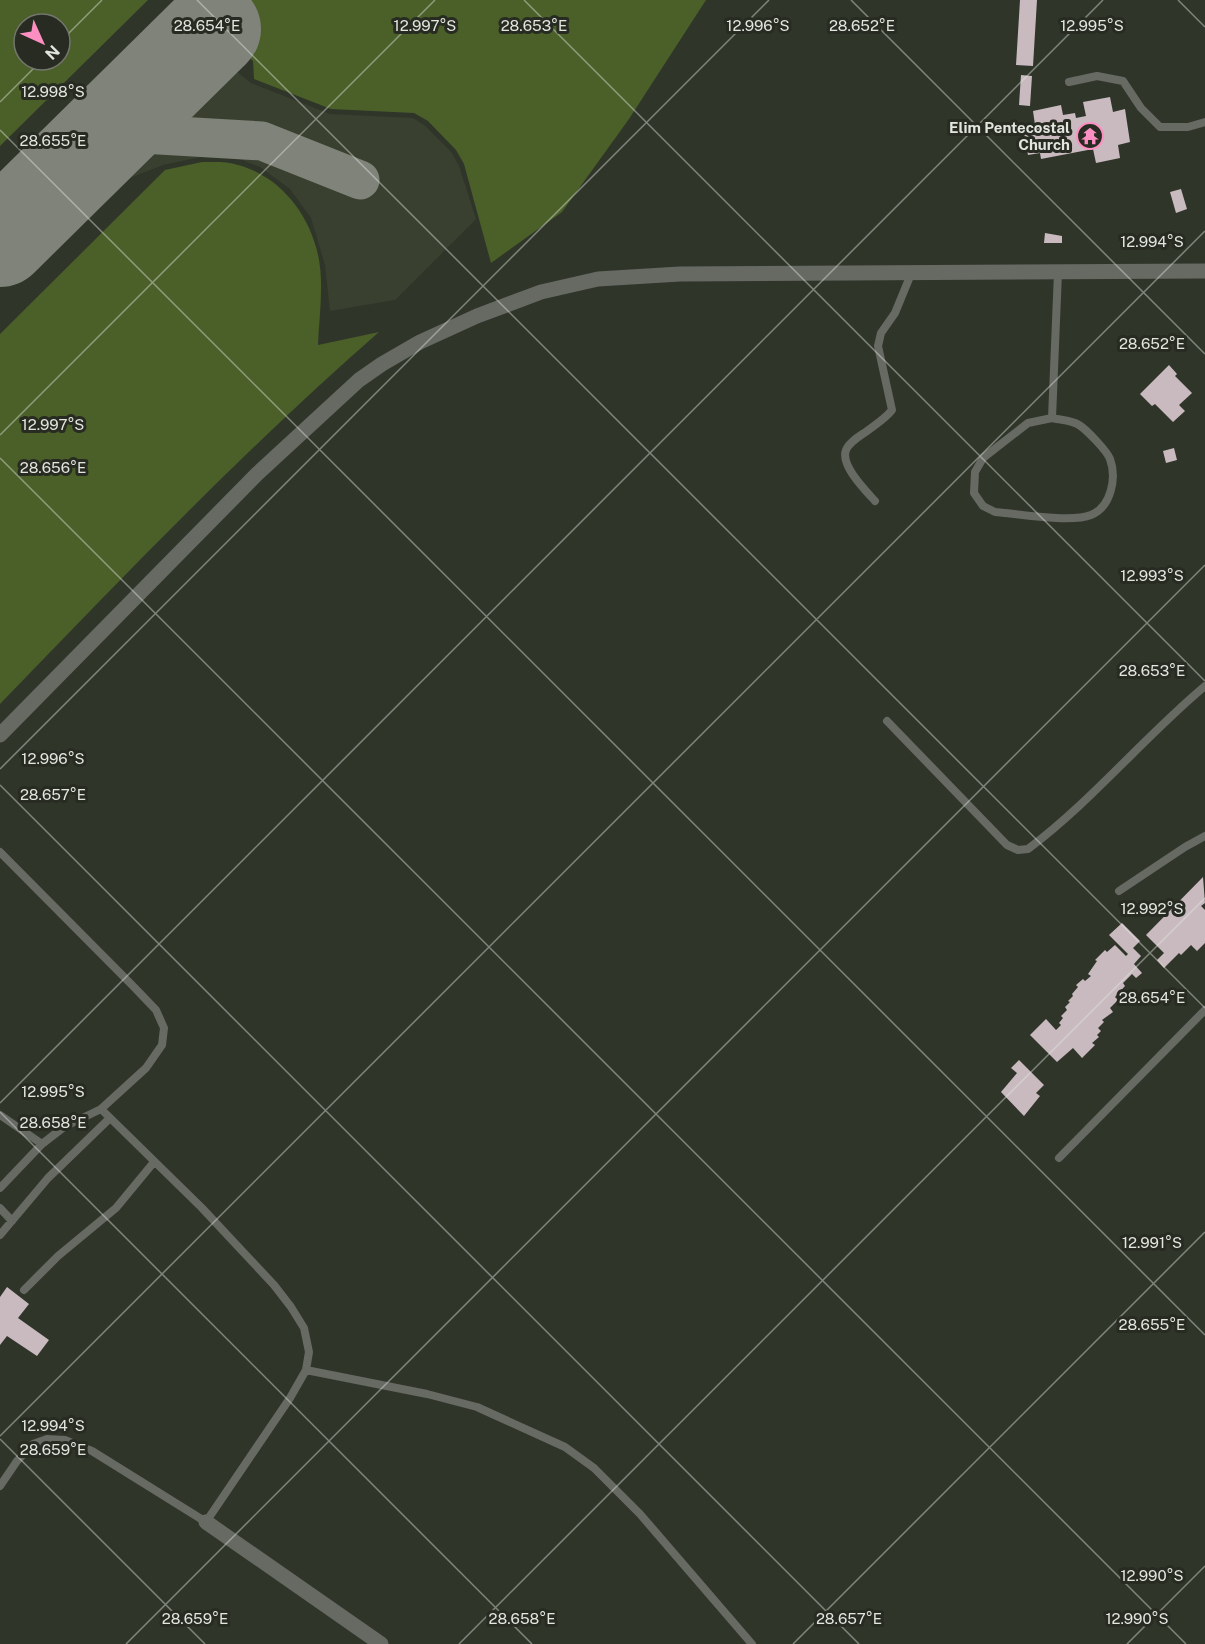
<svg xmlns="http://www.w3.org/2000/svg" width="1205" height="1644" viewBox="0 0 1205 1644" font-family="'Public Sans',sans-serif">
  <rect width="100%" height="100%" fill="#30352a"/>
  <path fill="#39402f" d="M237,72L251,83L330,114L413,118L424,125L452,153L459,166L476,219L395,300L330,311L325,265L311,218L290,189L260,167L240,159L201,157L163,165L130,178Z"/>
  <path fill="#4b5f29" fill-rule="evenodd" d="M0,0H148L0,146ZM24,24H60V60H24Z
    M191,0H706L629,119L562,212L491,263L464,164L456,150L428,121L414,113L331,109L254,79L253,61Z
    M202,162C214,162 227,161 238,165C284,177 315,222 320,267C323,292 319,320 318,345L379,332C245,449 123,577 0,704V334L165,170Z"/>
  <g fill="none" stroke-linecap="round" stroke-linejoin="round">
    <path stroke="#7f837a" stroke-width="39" d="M108,132L262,141L360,180"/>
    <path stroke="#7f837a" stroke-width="96" d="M0,239L213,29"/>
  </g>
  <path fill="#c9bac0" d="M1020,0H1037L1033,66L1016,65Z
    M1021,75L1032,76L1030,106L1019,105Z
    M1110,97L1113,112L1125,109L1130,142L1118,145L1120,158L1096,163L1093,149L1041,159L1040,153L1028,155L1024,134L1036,132L1033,111L1061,105L1063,115L1075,113L1076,118L1086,116L1083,102Z
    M1181,189L1187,209L1176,213L1170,192Z
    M1045,233L1062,236V243H1044Z
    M1169,365L1177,374L1175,376L1192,393L1179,405L1185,411L1173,422L1155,404L1152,406L1140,394Z
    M1174,448L1177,460L1166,463L1163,451Z
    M1203,877L1205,903L1201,906L1205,910V943L1197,951L1191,945L1181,955L1179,953L1164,968L1157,960L1164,953L1146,935Z
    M1122,923L1140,941L1133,948L1141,956L1134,964L1142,973L1136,978L1132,974L1123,983L1125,986L1115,997L1118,1000L1110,1008L1113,1012L1102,1020L1104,1022L1098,1028L1101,1031L1097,1035L1099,1037L1092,1043L1095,1045L1082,1058L1073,1048L1057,1062L1030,1035L1046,1019L1056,1030L1061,1025L1059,1023L1063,1018L1061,1016L1067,1010L1065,1007L1070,1002L1068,1001L1073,996L1072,994L1078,987L1076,985L1083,979L1085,981L1091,976L1088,974L1097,961L1095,960L1105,950L1107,952L1115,945L1126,956L1128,954L1109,935Z
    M1019,1060L1044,1085L1036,1093L1040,1096L1024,1116L1001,1092L1017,1073L1011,1068Z
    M7,1287L29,1304L18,1318L49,1340L37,1356L7,1336L0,1345V1297Z"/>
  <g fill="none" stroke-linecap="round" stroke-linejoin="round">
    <path stroke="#676963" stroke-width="8" d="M1069,82L1097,76L1123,81L1141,108L1160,127H1188L1205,122
      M1052,418C1060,420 1072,420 1079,425C1087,430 1107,451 1110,459C1117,478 1111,507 1091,515C1071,523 1019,514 995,512L983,506L974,493L975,472L983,458L1028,423Z
      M1052,418L1058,272
      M875,501C865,490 840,465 846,450C849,442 860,436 867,431C876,424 885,419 892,410L878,346L881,333L895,313L911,274
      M887,721L1007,845L1018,850L1028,849C1092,801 1143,738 1205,686
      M0,852L132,985L156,1010L164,1028L162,1045L146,1068L101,1109L202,1208L274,1285L291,1307L304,1328L309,1352L306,1370L290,1398L206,1522L92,1451L65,1440L47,1439L33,1444L17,1461L0,1486
      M1119,891L1185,847L1205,836
      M0,1115L42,1144L64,1127L101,1109
      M1059,1158L1205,1010
      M0,1188L42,1144
      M0,1208L12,1221
      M0,1235L48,1178L109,1119
      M24,1290L58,1256L116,1208L154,1162
      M306,1370L427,1394L477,1407L565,1447L594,1468L640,1514L752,1644"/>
    <path stroke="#676963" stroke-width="15" d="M0,735L257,474L359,380L382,364L420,342L477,316L541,292L598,279L680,274L1205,271
      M206,1522L381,1644"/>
  </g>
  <path fill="none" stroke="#e3e6df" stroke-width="1.5" stroke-opacity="0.45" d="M197,0L1205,1008M524,0L1205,681M851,0L1205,354M1178,0L1205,27M60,42L102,0M0,102L42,60M0,130L1205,1335M0,435L435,0M0,458L1186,1644M0,769L769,0M0,785L859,1644M0,1103L1103,0M0,1112L532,1644M0,1436L1205,231M0,1439L205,1644M126,1644L1205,565M459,1644L1205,898M793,1644L1205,1232M1127,1644L1205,1566"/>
  <defs>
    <symbol id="temple-ring" viewBox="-11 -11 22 22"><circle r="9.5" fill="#272b21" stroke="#fc8fc2" stroke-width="1.5"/><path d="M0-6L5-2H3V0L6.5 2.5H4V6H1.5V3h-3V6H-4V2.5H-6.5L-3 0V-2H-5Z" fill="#fc8fc2"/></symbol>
  </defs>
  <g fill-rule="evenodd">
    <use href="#temple-ring" x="1075" y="121" width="30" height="30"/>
  </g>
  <g text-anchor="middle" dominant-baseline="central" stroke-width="6" stroke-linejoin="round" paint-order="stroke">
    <g font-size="15" font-weight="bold" fill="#e3e6df" stroke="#272b21" text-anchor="end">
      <text x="1070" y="127">Elim Pentecostal<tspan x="1070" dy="17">Church</tspan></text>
    </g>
  </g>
  <g font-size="15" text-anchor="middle" fill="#e3e6df" stroke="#272b21" stroke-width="6" stroke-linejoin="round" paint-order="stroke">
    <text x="207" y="31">28.654°E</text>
    <text x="425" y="31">12.997°S</text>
    <text x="534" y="31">28.653°E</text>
    <text x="758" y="31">12.996°S</text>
    <text x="862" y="31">28.652°E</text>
    <text x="1092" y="31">12.995°S</text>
    <text x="53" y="97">12.998°S</text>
    <text x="53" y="146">28.655°E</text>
    <text x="1152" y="247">12.994°S</text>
    <text x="1152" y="349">28.652°E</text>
    <text x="53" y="430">12.997°S</text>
    <text x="53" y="473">28.656°E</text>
    <text x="1152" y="581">12.993°S</text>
    <text x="1152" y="676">28.653°E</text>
    <text x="53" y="764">12.996°S</text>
    <text x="53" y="800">28.657°E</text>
    <text x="1152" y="914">12.992°S</text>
    <text x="1152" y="1003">28.654°E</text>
    <text x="53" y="1097">12.995°S</text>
    <text x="53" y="1128">28.658°E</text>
    <text x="1152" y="1248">12.991°S</text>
    <text x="1152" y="1330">28.655°E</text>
    <text x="53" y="1431">12.994°S</text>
    <text x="53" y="1455">28.659°E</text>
    <text x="1152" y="1581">12.990°S</text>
    <text x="195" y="1624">28.659°E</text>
    <text x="522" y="1624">28.658°E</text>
    <text x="849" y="1624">28.657°E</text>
    <text x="1137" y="1624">12.990°S</text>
  </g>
  <g transform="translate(42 42) rotate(135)"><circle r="28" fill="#272b21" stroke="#72766d" stroke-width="1.5"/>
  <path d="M0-4.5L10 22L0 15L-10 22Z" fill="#fc8fc2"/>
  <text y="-9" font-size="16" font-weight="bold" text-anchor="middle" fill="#e3e6df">N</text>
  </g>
</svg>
